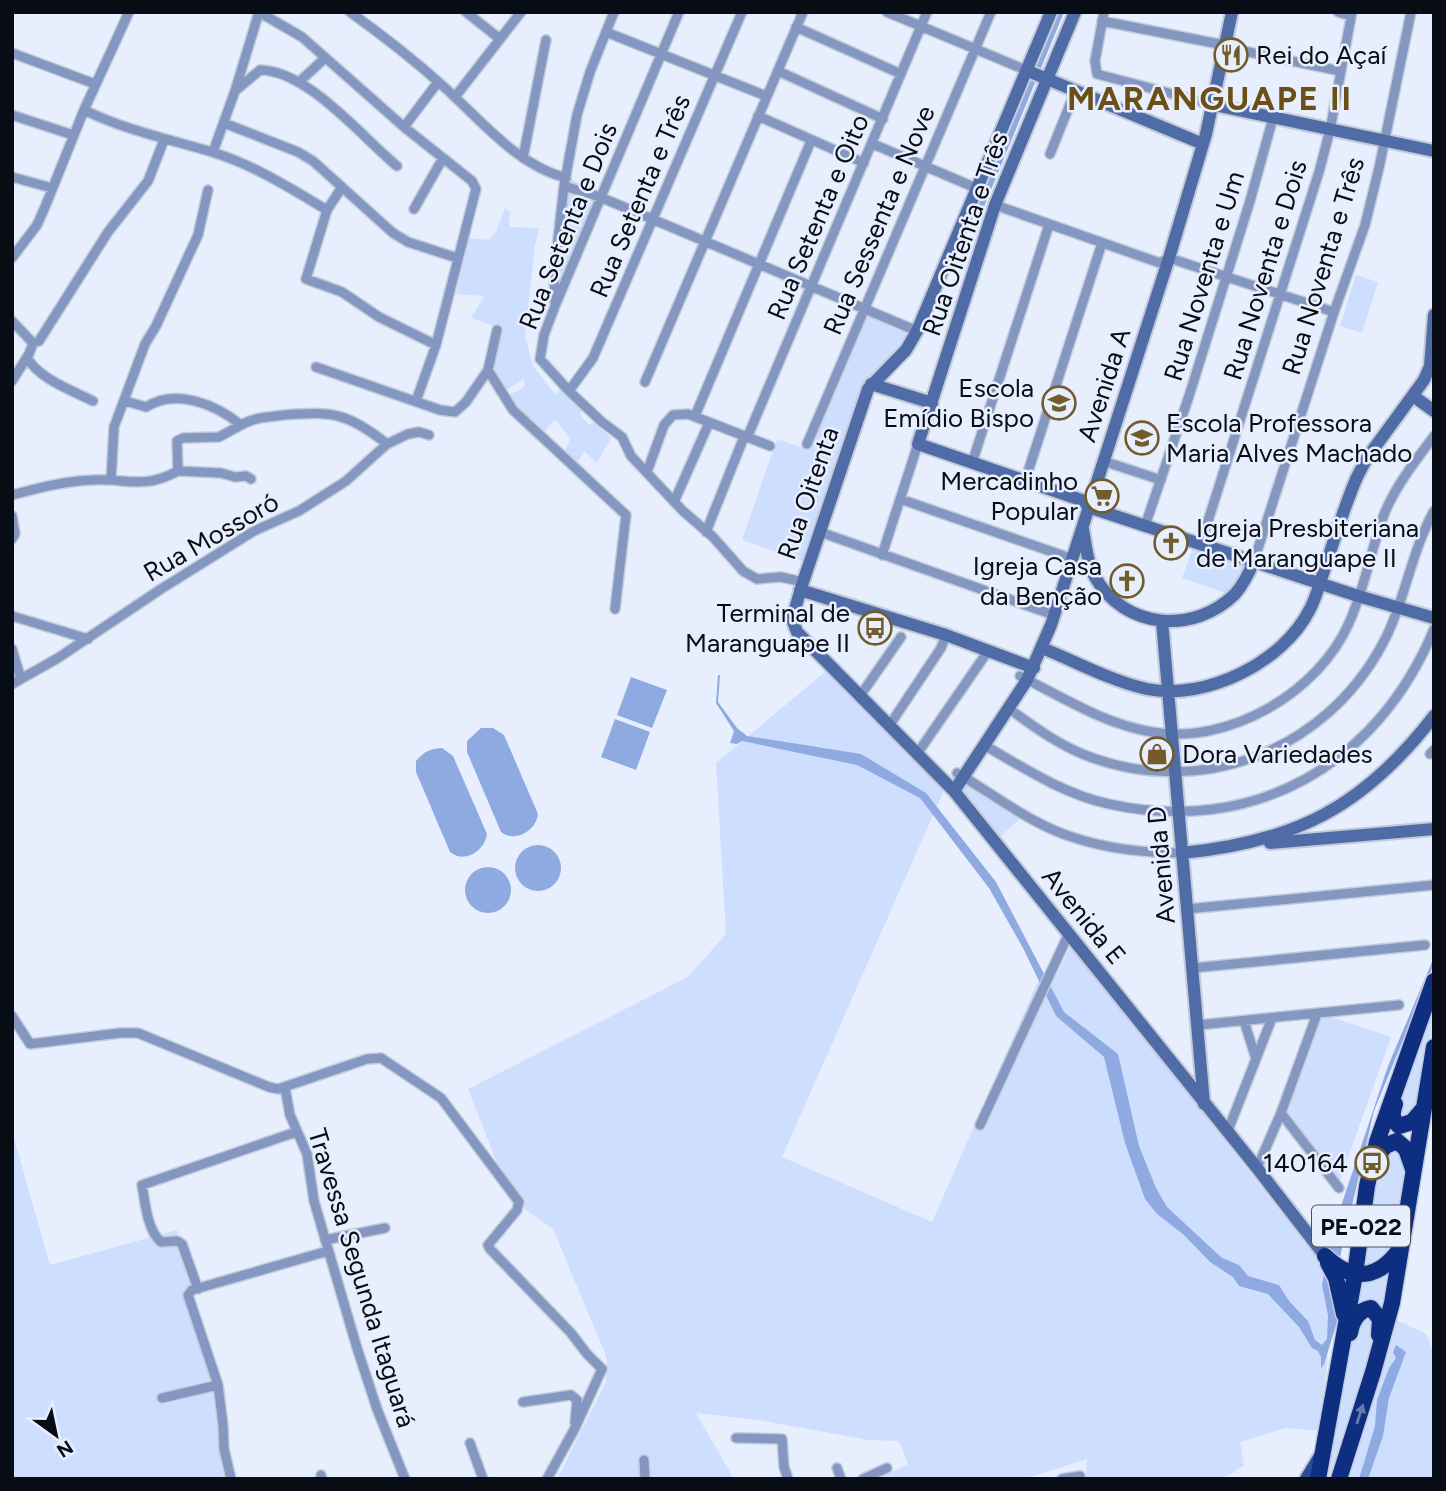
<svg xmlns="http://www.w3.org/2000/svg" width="1446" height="1491" viewBox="0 0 1446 1491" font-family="Figtree,sans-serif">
  <rect width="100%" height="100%" fill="#e7effe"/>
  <path fill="#cedefe" d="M570,178L601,198L566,290L554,284Z
    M505,208L510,212L509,227L539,228L535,245L525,337L533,366L555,394L562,388L582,409L580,414L589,425L593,422L611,438L597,463L584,451L576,466L564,453L570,439L555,419L543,433L516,407L508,395L520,390L525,385L524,379L505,391L495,375V355L500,328L471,318L484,296L456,294L469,238L489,240L496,232Z
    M1356,275L1378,282L1362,333L1340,326Z
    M865,309L916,331L869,386L808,563L742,540L777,439L807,449Z
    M1193,548L1245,562L1238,579L1228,594L1182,578Z
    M825,672L945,788L782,1157L932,1222L1038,981L1058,973L1070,947L1135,1026L1325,1269L1322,1285L1328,1316V1352L1321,1431L1286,1428L1240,1442L1244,1465L1233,1473L1219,1479H1089L1086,1477L1087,1459L1024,1479H878L908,1464L899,1441L869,1440L758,1420L696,1413L734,1479H557L606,1382L607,1358L553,1229L511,1199L468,1089L688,977L726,934L716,763Z
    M966,781L1024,815L998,839L960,788Z
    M1434,981V1058L1419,1112L1402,1127L1392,1092Z
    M1331,1017L1391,1037L1340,1180L1285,1113L1320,1018Z
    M12,1131L50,1265L177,1230L213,1381L227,1479H12Z
    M1403,1145L1408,1185L1392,1255L1359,1271L1375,1170L1385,1149Z
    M1395,1264L1384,1320L1380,1307L1373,1303L1350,1324L1359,1279Z
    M1371,1311L1375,1340L1335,1479H1322L1353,1331Z
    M1395,1319L1426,1334L1434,1353V1479H1343Z"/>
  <path fill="#8faae0" d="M1059,12H1064L979,219L973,218Z
    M718,675H720L718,702L737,728L747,736L861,754L926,793L996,882L1064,1012L1118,1054L1139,1146L1156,1188L1167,1207L1222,1258L1239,1265L1248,1276L1279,1285L1289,1301L1308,1321L1315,1340L1322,1345L1327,1339L1328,1316L1322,1285L1332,1233L1388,1066L1434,957V964L1374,1111L1334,1283L1338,1319L1324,1364L1321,1368V1357L1318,1351L1312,1348L1299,1327L1268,1294L1239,1286L1233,1277L1210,1262L1184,1235L1157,1214L1145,1199L1125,1143L1104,1057L1056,1016L1023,948L989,888L920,798L857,765L742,741L737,744L730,743L734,731L716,703Z
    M631,677L667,690L652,728L617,715Z
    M615,719L650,732L636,770L601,757Z
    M481,728H493L504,735L538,814C536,831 515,843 501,832L467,752V741Z
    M442,748L453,756L487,834C485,851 464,864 450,852L416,772V761C425,751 429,749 442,748Z
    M515 868a23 23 0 1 1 46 0a23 23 0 1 1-46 0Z
    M465 890a23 23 0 1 1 46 0a23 23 0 1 1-46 0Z
    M1396,1345L1406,1352L1389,1398L1383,1436L1368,1479H1359L1375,1426L1377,1400L1389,1368L1396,1358L1393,1352Z"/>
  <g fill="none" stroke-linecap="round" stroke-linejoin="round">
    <defs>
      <path id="street" d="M259,12L302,37L404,127L472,181L476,189L436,345L416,401
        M350,12C382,35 413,59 443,86C480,119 516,165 566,178
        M466,12L500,39
        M679,12L555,306L544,335L540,359L569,391L602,422L622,437L631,456L683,511L713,537L743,571L757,579L781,577L803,582
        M887,12L1028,71
        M1104,12L1095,61L1097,74L1214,105
        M1338,12L1351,16
        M1102,21L1219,44
        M796,27L901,74
        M606,32L766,96
        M1225,47L1340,71
        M12,53L95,84
        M778,71L883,119
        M299,82L325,58
        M235,91L260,70C307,70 362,137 397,166
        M455,97L521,12
        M84,110C125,130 168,139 212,152C254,165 290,188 327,210
        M12,115L73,135
        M758,116L864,163
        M224,123L298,152L313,161L393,233L408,242L457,258
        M404,127L438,82
        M873,144L976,188
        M213,152L235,91L259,12
        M1050,154L1075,92
        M523,158L546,40
        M12,177L52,188
        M564,186L600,197L917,331
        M342,187L327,210L306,279L342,292L379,317L436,345
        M995,205L1160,263L1169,258L1334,312
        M414,209L443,158
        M12,258L37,225L45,207L84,110L129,12
        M555,303L554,275L564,186L577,115L590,72L614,12
        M12,321L33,343L39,341L108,232L148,181L164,140
        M27,357C37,378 73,391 93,401
        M316,367L440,410L455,412L466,402L488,370L497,330
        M488,370L513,410L626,515L615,609
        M12,381L29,354L33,343
        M645,382L803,12
        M569,391L593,358L742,12
        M125,401L146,407C176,388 215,404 241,425C255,417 268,417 284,415C333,411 348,413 387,444
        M695,416L811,141
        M747,438L927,12
        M807,444L991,12
        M1103,461L1161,480
        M972,463L1049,225
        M178,471L221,473L235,477L246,476L251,479
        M647,472L664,425L673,415L688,414L770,446
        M111,480L114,427L145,344L156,326L198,235L208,190
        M1025,481L1102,243
        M12,495C39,488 65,481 93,480C127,478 143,490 178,471L177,441L183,438L219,437L241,425
        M900,499L1073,559
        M674,502L709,423
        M12,516L15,534L12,539
        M1145,526L1189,396L1250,201L1273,118
        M706,532L744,437
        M820,532L1048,613
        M1201,543L1319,172L1330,130L1352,12
        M882,555L918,444
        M1254,561L1334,312L1365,225L1379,168L1411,12
        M12,616L88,639
        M12,649L21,679
        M1020,676C1064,698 1104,724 1152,732C1229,745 1318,693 1349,623C1365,588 1371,548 1385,512C1397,484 1416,460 1434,436
        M12,684L58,658L161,589L254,531L299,511L346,481L387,444L408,434L419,432L429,435
        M860,696L901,637
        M1008,708C1033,726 1057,744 1085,755C1199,800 1324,752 1382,645C1405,603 1410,554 1434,511
        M889,726L941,648L946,635
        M984,745C1024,768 1063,794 1109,804C1253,836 1378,765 1434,629
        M917,754L988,651
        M1430,754L1434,750
        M957,773C995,795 1032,825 1075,838C1109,849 1147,853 1182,853
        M1187,909L1434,885
        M1193,968L1425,945
        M12,1016L30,1044L120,1033H138L269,1087L278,1089L367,1059L381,1058L441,1098L519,1202L517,1210L488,1245L490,1249L571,1333L587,1354L602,1369L575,1428L547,1479
        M1244,1021L1256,1059
        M1198,1025L1399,1005
        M285,1088L290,1115L307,1154L314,1201L357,1348L377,1409L405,1479
        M1281,1113L1339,1188
        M980,1125L1069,933
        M1227,1133L1272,1018
        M1257,1168L1281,1113L1317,1014
        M325,1240L385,1228
        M198,1289L182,1244L177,1241L161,1242C147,1230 145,1202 142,1185L296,1132
        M162,1398L218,1385
        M523,1402L571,1395L577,1400L575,1423
        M736,1438L782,1439L784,1467L788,1479
        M470,1443L483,1479
        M644,1460L645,1479
        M837,1468L841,1479
        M321,1475L322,1479
        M231,1479L224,1449L223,1425L218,1385L188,1295L192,1290L328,1251
        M863,1479L887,1468
        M1062,1479L1080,1476"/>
      <path id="secondary" d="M1051,12L917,331L906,350L868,389L803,582L792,619L797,632L954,791L1257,1168L1325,1256
        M1075,12L995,205L918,444L1084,501L1088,507L1358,596L1434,618
        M1028,71L1203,144
        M1214,105L1434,151
        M871,384L932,403
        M1413,396L1434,411
        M1083,529C1086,545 1087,563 1095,577C1124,629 1194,635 1235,594C1244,584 1249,573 1254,561
        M800,590L946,635L1034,668
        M1162,621L1204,1104
        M1042,648C1077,662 1111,681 1147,689C1206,701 1284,662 1310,609C1317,596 1320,581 1325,568C1335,537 1344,507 1357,477L1367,458L1424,380L1430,366L1434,315
        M954,791L1027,680L1051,625L1169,258L1206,134L1232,12
        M1270,843L1434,829
        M1182,853C1295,842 1364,807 1434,716"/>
      <path id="primary" d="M1307,1479L1321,1456"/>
      <path id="highway" d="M1395,1104C1392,1113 1391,1119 1399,1126L1412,1122L1424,1108
        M1375,1161L1385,1146L1397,1141L1406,1149L1413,1169
        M1325,1256C1352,1282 1378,1280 1400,1249
        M1328,1263L1336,1278L1344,1314
        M1350,1333C1352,1321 1358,1310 1371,1308L1380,1319L1379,1335
        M1318,1479L1355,1274L1367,1186L1377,1142L1434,981
        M1339,1479L1373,1372L1392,1303L1434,1047"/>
    </defs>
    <use href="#street" stroke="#c3cbd9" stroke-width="12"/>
    <use href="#secondary" stroke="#c3cbd9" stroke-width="16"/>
    <use href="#primary" stroke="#c3cbd9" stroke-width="18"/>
    <use href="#highway" stroke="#c3cbd9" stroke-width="19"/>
    <use href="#street" stroke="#8397c0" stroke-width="9"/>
    <use href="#secondary" stroke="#506ca6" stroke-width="12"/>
    <use href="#primary" stroke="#2c4c93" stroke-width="14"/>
    <use href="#highway" stroke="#0e2e81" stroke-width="16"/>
  </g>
  <defs><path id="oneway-solid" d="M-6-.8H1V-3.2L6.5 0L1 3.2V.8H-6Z" transform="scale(1.75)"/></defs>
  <use fill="#657bb3" href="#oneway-solid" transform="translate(1360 1414) rotate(-72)"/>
  <defs>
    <symbol id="restaurant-ring" viewBox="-11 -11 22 22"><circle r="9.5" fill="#e7effe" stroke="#735c2c" stroke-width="1.5"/><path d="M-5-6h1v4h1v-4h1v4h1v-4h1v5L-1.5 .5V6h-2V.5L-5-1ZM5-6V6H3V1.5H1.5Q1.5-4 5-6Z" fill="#735c2c"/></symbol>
    <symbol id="school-ring" viewBox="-11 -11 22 22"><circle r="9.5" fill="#e7effe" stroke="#735c2c" stroke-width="1.5"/><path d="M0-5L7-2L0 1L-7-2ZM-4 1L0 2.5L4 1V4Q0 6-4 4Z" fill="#735c2c"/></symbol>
    <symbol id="supermarket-ring" viewBox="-11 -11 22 22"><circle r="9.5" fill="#e7effe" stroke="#735c2c" stroke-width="1.5"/><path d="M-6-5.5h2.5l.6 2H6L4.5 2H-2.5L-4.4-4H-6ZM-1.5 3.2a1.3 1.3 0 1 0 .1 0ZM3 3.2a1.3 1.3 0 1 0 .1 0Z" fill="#735c2c"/></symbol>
    <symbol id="church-ring" viewBox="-11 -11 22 22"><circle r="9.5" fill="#e7effe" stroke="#735c2c" stroke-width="1.5"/><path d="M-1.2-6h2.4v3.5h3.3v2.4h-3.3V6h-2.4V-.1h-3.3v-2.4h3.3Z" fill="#735c2c"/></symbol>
    <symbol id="bus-ring" viewBox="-11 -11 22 22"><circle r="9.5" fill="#e7effe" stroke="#735c2c" stroke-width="1.5"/><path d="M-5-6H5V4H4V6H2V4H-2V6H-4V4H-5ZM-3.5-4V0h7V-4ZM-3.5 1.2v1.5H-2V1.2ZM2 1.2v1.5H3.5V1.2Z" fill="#735c2c"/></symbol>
    <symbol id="shop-ring" viewBox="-11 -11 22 22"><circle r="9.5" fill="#e7effe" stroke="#735c2c" stroke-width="1.5"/><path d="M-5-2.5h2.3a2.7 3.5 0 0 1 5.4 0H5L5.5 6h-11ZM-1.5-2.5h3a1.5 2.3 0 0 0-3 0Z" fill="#735c2c"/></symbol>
  </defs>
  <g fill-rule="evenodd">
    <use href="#restaurant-ring" x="1212" y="36" width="38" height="38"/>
    <use href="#school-ring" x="1040" y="384" width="38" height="38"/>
    <use href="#school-ring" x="1123" y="419" width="38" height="38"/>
    <use href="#supermarket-ring" x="1083" y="477" width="38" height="38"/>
    <use href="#church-ring" x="1152" y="524" width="38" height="38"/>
    <use href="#church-ring" x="1108" y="562" width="38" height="38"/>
    <use href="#bus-ring" x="856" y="609" width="38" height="38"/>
    <use href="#shop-ring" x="1138" y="735" width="38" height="38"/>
    <use href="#bus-ring" x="1353" y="1144" width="38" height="38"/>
  </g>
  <g text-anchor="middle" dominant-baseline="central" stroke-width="5" stroke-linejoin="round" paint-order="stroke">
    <rect fill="#e7effe" stroke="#4b505a" stroke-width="2" x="1312" y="1205.5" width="98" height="41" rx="5"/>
    <g font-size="24" font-weight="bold" fill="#080c14">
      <text x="1361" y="1226">PE-022</text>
    </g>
    <g font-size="26" fill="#080c14" stroke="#e7effe" text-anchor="end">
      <text x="1256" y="55" text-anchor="start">Rei do Açaí</text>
      <text x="1034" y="388">Escola<tspan x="1034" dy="30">Emídio Bispo</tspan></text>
      <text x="1166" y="423" text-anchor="start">Escola Professora<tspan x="1166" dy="30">Maria Alves Machado</tspan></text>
      <text x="1078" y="481">Mercadinho<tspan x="1078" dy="30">Popular</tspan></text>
      <text x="1196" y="528" text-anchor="start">Igreja Presbiteriana<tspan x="1196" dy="30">de Maranguape II</tspan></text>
      <text x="1102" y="566">Igreja Casa<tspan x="1102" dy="30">da Benção</tspan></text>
      <text x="850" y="613">Terminal de<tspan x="850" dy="30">Maranguape II</tspan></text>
      <text x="1182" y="754" text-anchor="start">Dora Variedades</text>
      <text x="1348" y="1163">140164</text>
    </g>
    <g font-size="26" fill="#080c14" stroke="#e7effe">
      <text transform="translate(640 196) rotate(-67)">Rua Setenta e Três</text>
      <text transform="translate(818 217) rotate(-67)">Rua Setenta e Oito</text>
      <text transform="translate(879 220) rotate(-67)">Rua Sessenta e Nove</text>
      <text transform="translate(568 226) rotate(-68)">Rua Setenta e Dois</text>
      <text transform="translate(965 234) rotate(-71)">Rua Oitenta e Três</text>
      <text transform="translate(1323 266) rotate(-73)">Rua Noventa e Três</text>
      <text transform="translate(1265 270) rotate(-73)">Rua Noventa e Dois</text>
      <text transform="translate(1204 276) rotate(-73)">Rua Noventa e Um</text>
      <text transform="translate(1104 385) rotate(-72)">Avenida A</text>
      <text transform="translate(808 493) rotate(-71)">Rua Oitenta</text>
      <text transform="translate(211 537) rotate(-30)">Rua Mossoró</text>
      <text transform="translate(1161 865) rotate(-95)">Avenida D</text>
      <text transform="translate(1084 916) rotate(51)">Avenida E</text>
      <text transform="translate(362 1278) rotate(73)">Travessa Segunda Itaguará</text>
    </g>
    <g font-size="33" font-weight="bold" letter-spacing="2" fill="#6a5017" stroke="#e7effe">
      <text x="1210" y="98">MARANGUAPE II</text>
    </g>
  </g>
  <rect width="1446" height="1491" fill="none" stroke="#080c14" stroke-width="28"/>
  <g transform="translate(56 1435) rotate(147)" stroke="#e7effe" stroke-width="5" paint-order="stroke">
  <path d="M0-5L12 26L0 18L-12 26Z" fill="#080c14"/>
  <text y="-10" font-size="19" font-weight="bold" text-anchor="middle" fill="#080c14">N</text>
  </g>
</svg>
